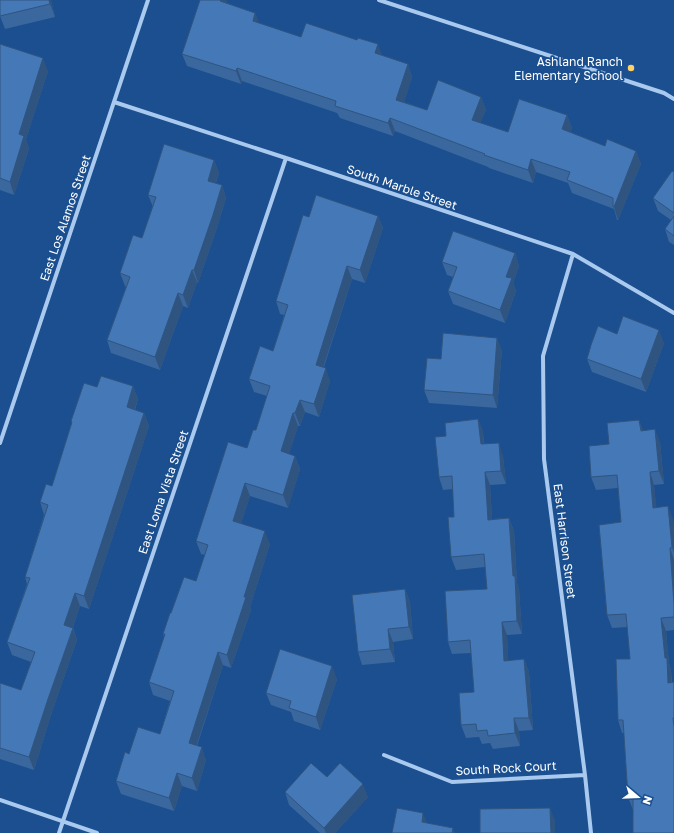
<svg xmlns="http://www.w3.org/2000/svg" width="674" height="833" viewBox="0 0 674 833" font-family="'Golos Text',sans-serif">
  <rect width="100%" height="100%" fill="#1b4f8f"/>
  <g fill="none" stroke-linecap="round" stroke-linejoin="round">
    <path stroke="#a9c9ee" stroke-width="4" d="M379,0L664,93L674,99
      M114,102L286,158L573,254L674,313
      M573,254L543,356L544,459L585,775L591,833
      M0,443L148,0
      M384,755L452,782L585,775
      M0,800L97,833
      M59,833L286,158"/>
  </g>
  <path fill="#3a679d" d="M51,0L55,17L5,29L0,16Z
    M200,0H226L227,3L255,13L259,24L301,37L382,55L408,64L412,77L404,102L427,110L481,97L486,110L480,123L508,132L567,115L572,128L570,132L605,146L636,151L641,164L618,220H617L614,209L572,193L568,183L536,172L533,183L489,168L488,167L395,131L393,136L340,118L337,113L242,81L241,84L187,66L182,54Z
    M0,44L48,71L26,139L29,149L14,195L0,190Z
    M214,160L219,173L216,183L222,185L226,198L217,228L198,283L197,282L188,308L183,306L160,370L111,353L107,340L126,287L125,286L120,273L142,238L153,207L148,195Z
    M674,172V245L669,242L665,229L671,220L658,211L653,198Z
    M378,216L383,228L365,283L352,279L324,367L330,381L319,417L305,412L300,426H298L289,454L295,456L300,469L288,508L250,496L241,523L270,544L250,607L251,610L231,668L223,665L197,746L206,760L197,791L182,786L174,811L121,794L116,781L129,754L160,734L170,701L153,695L149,682L164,637L163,634L171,613L196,581L205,555L201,554L196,541L247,448L256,430L267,396L254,392L249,379L273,351L284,315L280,314L276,301L309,217Z
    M515,253L519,266L513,283L516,291L505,323L453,304L448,291L453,277L447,275L442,262Z
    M617,334L664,343L646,392L592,372L587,359Z
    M502,350L497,408L429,403L424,390L441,359Z
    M133,386L138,399L135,410L144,413L149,426L89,609L80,606L73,627L77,640L52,712L34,770L0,759V683L21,690L31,662L12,655L7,642L27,584L25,577L44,515L40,502L52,486L72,423L71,421L97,387Z
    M478,419L483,432L484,444L503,456L506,484L490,485L492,519L509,518L514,531L517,583L519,589L522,634L507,635L508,661L524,659L529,672L533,730L519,731L520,746L493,749L490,743L482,744L479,737L466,738L461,725L474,692L471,653L452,654L448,642L487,589L485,567L456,570L451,557L454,517L453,489L443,490L439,477L446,436Z
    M639,420L643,431L660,442L664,484L654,485L656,508L673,519L674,533V630L666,631L669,663L671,670L672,682H674V833L633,810L628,797L624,733H622L618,720L630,659L628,627L612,628L607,615L621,522L618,488L596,490L591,477L609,444Z
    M405,589L410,602L413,639L393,642L395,662L362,665L358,652Z
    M337,679L320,730L294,721L291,712L271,705L266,693Z
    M327,777L368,797L335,833H320L289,805L285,792Z"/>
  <path fill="#305480" d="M49,0H51L55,17L50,4Z
    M221,0H226L228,5L220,1Z
    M255,13L260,25L253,21Z
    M378,44L383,57L375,53Z
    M43,58L48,71L26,139L29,149L14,195L10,182L19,134Z
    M408,64L412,77L401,112L396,100Z
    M237,68L242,81L241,84L236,71Z
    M481,97L486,110L476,133L472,120Z
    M567,115L572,128L567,142L562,129Z
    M390,118L395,131L393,136L388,123Z
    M636,151L641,164L618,220L614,207Z
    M531,159L536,172L533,183L528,170Z
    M214,160L219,173L212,194L208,181Z
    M222,185L226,198L217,228L198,283L194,270Z
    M378,216L383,228L365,283L360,270Z
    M515,253L519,266L513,283L516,291L505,323L500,310L506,277Z
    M347,266L352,279L320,377L316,365Z
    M192,270L197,282L188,308L183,295Z
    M178,293L183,306L160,370L155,357Z
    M659,330L664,343L646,392L641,379Z
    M497,338L502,350L497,408L493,395Z
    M326,368L330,381L319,417L314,404Z
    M133,386L138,399L131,420L127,407Z
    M300,400L305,412L300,426L295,413Z
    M144,413L149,426L89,609L84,596Z
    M293,413L298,426L286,464L281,451Z
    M478,419L483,432L485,457L481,444Z
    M639,420L644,433L641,431Z
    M655,429L660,442L664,484L659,471Z
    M499,443L503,456L506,484L501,471Z
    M295,456L300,469L288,508L283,495Z
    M485,472L490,485L493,533L488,520Z
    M650,472L654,485L658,521L653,508Z
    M245,483L250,496L238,533L233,521Z
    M668,506L673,519L674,533V552L672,547Z
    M509,518L514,531L517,583L519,589L522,634L517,621L513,576Z
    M265,531L270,544L250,607L251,610L231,668L227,655L244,597Z
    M670,548L674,560V604Z
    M405,589L410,602L413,639L409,627Z
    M75,593L80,606L69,638L64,625Z
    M661,618L666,631L669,663L671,670L672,695L668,683L665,658Z
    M502,622L507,635L509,674L504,661Z
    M73,628L77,640L52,712L34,770L29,757L48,699Z
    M388,629L393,642L395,662L390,649Z
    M218,652L223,665L193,756L189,743Z
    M524,659L529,672L533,730L529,718Z
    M332,666L337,679L320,730L316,717Z
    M514,718L519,731L520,746L515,733Z
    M202,747L206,760L197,791L192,778Z
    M177,773L182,786L174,811L169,798Z
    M363,784L368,797L335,833H326L324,828Z
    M550,808L555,820V833H551Z
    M423,813L428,826L422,822Z
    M453,828L455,833H452Z"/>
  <path fill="#4478b7" stroke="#305480" d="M0,0H49L50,4L0,16Z
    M200,0H221L220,1L255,13L253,21L301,37L306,23L357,40L358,38L378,44L375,53L408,64L396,100L427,110L438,80L481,97L472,120L508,132L519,99L567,115L562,129L605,146L607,139L636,151L614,207H613V198L567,180L570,172L531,159L528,170L484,155L485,154L390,118L388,123L335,106L336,101L237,68L236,71L182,54Z
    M0,44L43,58L19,134L24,136L10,182L0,178Z
    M164,144L214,160L208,181L222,185L213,215L194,270H192L183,295L178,293L155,357L107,340L130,277L120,273L133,235L142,238L156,197L148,195Z
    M672,171L674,172V213L653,198Z
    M316,195L378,216L360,270L347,266L316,365L326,368L314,404L300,400L295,413H293L281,451L295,456L283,495L245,483L233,521L265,531L244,597H246L227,655L218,652L189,743L202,747L192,778L177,773L169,798L116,781L125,752L129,754L138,727L160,734L174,691L149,682L165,634H163L170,613H171L184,577L196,581L208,545L196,541L228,442L247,448L253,430H256L270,386L249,379L260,346L273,351L288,305L276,301L303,215L309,217Z
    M674,216V236L665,229Z
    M453,231L515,253L506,277L512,278L500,310L448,291L457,267L442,262Z
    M623,316L659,330L641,379L587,359L591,345L598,326L617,334Z
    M443,333L497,338L493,395L424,390L427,358L441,359Z
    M101,376L133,386L127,407L144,413L84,596L75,593L64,625L73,628L48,699L29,757L0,748V683L21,690L35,652L7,642L30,578L25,577L48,505L40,502L46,484L52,486L72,422L71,421L84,383L97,387Z
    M478,419L481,444L499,443L501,471L485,472L488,520L509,518L513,576H515L517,621L502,622L504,661L524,659L529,718H514L515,733L488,736L487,730L477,731L476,724L461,725L459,693L474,692L470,640L448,642L445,591L487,589L484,554L451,557L448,517H454L452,476L439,477L435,437L446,436L445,423Z
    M639,420L641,431L655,429L659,471L650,472L653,508L668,506L672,547L670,548L674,604V617L661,618L665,658H667L668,683L674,682V718H673L674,727V833H633V797H628L623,720H618L616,659H630L626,614L607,615L599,525L621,522L617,475L591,477L589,446L609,444L607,423Z
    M405,589L409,627L388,629L390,649L358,652L352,595Z
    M280,649L332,666L316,717L289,708L291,701L266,693Z
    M311,763L327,777L340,763L363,784L324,828L285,792Z
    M397,808L423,813L422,822L453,828L452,833H392Z
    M550,808L551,833H480V809Z"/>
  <circle fill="#ffd166" stroke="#1b4f8f" stroke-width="1.5" cx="631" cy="68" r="4"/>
  <g text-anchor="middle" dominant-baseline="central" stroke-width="3.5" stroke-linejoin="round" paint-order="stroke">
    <g font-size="12" fill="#fff" stroke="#1b4f8f" text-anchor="end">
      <text x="623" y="61">Ashland Ranch<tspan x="623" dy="14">Elementary School</tspan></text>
    </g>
    <g font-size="12" fill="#fff" stroke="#1b4f8f">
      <text transform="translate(402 187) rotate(19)">South Marble Street</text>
      <text transform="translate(65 218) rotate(-71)">East Los Alamos Street</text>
      <text transform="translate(163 492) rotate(-71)">East Loma Vista Street</text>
      <text transform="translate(565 541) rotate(83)">East Harrison Street</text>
      <text transform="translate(506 768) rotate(-3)">South Rock Court</text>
    </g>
  </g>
  <g transform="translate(638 797) rotate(109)" stroke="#1b4f8f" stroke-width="3" paint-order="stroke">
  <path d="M0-3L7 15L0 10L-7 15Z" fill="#ffffff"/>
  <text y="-6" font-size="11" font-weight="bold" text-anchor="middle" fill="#ffffff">N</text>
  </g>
</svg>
